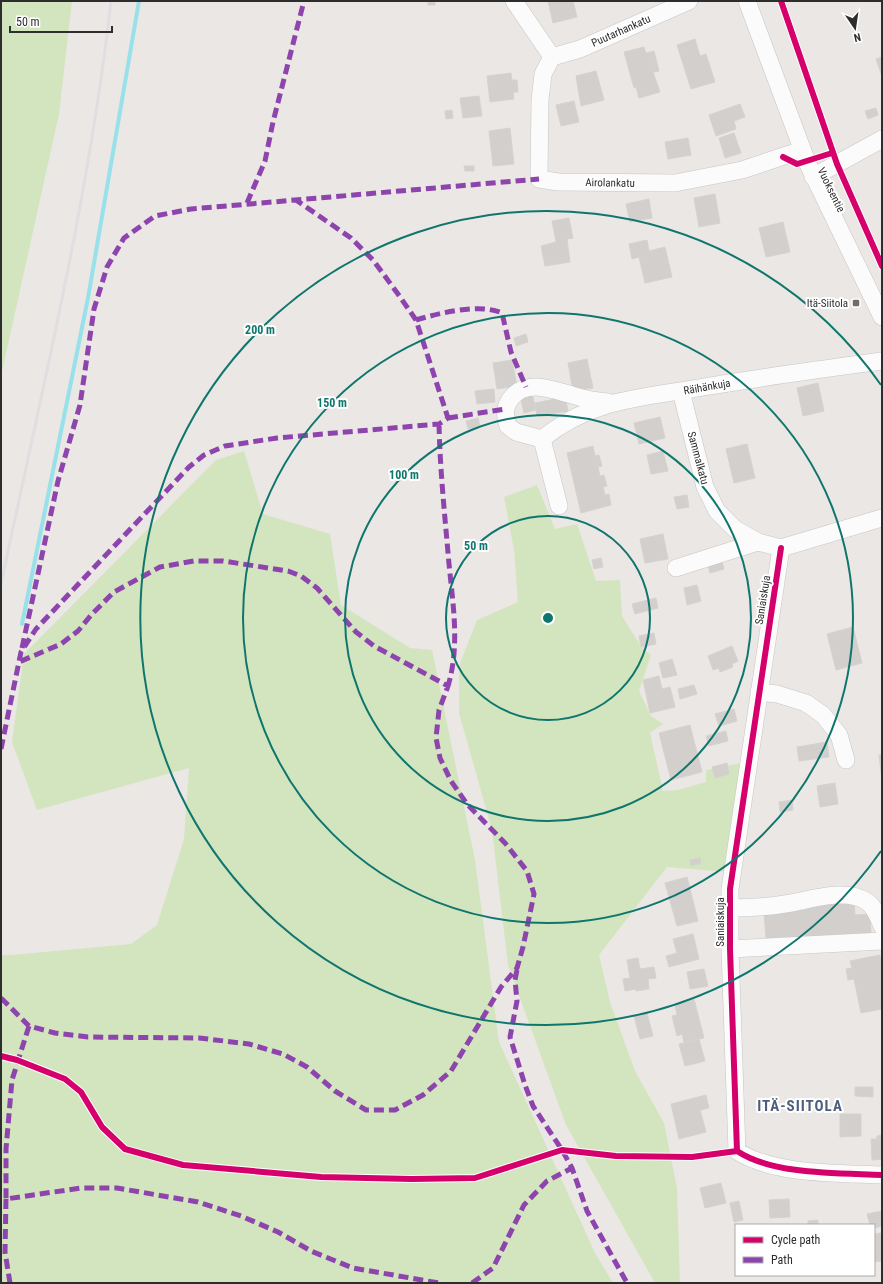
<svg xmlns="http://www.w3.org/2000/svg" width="883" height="1284" viewBox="0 0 883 1284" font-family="'Roboto Condensed',sans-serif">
  <rect width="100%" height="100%" fill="#eae7e4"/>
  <path fill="#d3e5be" d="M1,1H72L59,114L1,376Z
    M244,451L263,514L330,534L341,605L410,648L432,650L475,860L499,1042L595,1253L613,1283H1V955H11L131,944L157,925L184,839L189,768L37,810L12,742L24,654L216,460Z
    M537,485L555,529L577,524L596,581L620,580L622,616L642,648L651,655L639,691L651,716L663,724L650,733L663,791L678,790L706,782V770L742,763L727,872L667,867L599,955L610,1002L635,1071L664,1123L677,1188L680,1283H655L566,1125L508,965L492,830L459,713V666L477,620L518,602L514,550L504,497Z"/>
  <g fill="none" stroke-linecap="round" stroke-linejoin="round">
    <path stroke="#99e1ea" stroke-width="4" d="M22,624L88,298L139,1"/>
  </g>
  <path fill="#d2cfcd" stroke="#d5d2d0" d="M428,1H435V5H428Z
    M548,1H573L577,17L553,23Z
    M695,39L700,56L706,54L715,82L691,89L677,45Z
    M644,47L646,53L654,51L659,71L653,72L660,92L639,98L636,87L634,88L624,52Z
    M882,57V76L876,59Z
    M596,71L604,100L581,106L576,76Z
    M511,73L512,80H517L518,92H513L514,99L490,102L487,76Z
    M479,96L482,116L463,118L460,98Z
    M574,101L579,122L561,126L556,105Z
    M740,104L745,117L734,121L736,129L716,136L709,115Z
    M876,108L878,115L868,119L865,111Z
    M452,110L453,118L446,119L445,111Z
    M510,128L514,164L493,166L489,131Z
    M734,133L741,153L725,158L719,138Z
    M688,138L691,155L668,159L665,142Z
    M464,166H474V171H465Z
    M715,194L720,223L699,227L694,198Z
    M649,199L652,218L630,222L626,204Z
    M569,218L573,238L567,239L570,262L545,266L541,246L556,242L552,221Z
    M783,222L790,252L766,257L759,228Z
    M647,240L649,251L665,247L672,277L645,283L639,257L632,259L629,244Z
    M526,334L528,342L516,346L514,338Z
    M587,359L593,388L573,391L568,363Z
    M512,360L517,386L497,389L493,363Z
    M818,383L824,411L803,416L797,388Z
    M494,389L495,402L477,404L475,391Z
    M531,389L536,410L524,413L519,392Z
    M565,397L568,411L537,416L535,403Z
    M660,417L665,438L639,444L634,423Z
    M478,418L480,426L468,429L466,421Z
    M747,444L755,478L734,483L726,449Z
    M593,446L595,456L599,455L602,466L598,467L600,476L604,475L607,486L603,487L605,495L609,494L611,505L581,513L567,453Z
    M663,451L668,471L651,474L647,455Z
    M687,495L689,507L677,509L674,497Z
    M663,534L668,559L645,563L640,539Z
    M601,558L603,567L594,569L592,560Z
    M721,558L724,569L710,573L707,562Z
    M697,585L701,601L687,605L684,588Z
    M656,598L658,608L635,614L632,604Z
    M853,627L862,663L836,670L827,634Z
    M654,633L656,644L641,647L639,636Z
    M732,646L738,661L732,664L733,667L720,672L719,668L713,670L708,656Z
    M672,659L677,675L663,678L659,663Z
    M659,676L662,689L670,687L675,707L650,713L643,680Z
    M694,685L697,694L680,699L678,689Z
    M734,709L737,721L719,726L715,714Z
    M690,725L702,772L671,780L659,733Z
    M726,731L728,741L709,746L706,736Z
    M827,742L829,757L799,761L797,747Z
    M882,754V780L879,755Z
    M727,763L729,774L715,778L712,767Z
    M835,783L838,804L820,807L817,786Z
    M792,800L793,810L780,812L779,802Z
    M700,858L701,863L691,866L690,860Z
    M687,877L698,921L677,926L665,883Z
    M854,901L855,915L870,914L871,933L766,939L764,912L806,910L805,904Z
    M693,934L699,959L669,967L666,956L677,953L673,939Z
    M880,955L882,964V1009L861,1013L854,979L848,980L846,969L852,968L850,961Z
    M638,958L640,969L654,967L656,978L648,979L649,989L636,991V989L625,991L623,979L630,978L627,960Z
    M704,969L708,986L690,989L687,972Z
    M694,999L704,1038L684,1042L682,1034L677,1036L672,1016L677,1015L675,1005Z
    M647,1013L653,1036L640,1039L634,1016Z
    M699,1039L705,1061L685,1066L679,1044Z
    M855,1087H873V1097L855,1096Z
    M706,1095L709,1108L700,1110L706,1132L679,1139L671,1104Z
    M840,1114H861V1136L840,1137Z
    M882,1135V1159L872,1160L871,1139H877V1136Z
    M721,1183L726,1203L705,1208L700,1188Z
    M789,1199L790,1217L770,1218L769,1200Z
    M739,1201L743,1220L734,1222L730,1203Z
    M882,1211V1226L874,1228V1225H870L867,1214Z
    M818,1220V1225H808V1221Z
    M881,1233L882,1261L874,1262V1234Z"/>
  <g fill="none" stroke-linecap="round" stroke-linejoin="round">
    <defs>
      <path id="minor" d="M514,1L552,57
        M747,1L807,162L882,317
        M552,57L543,74L540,100L539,179L558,182L675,183L742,170L802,150
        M552,57L580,49L689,1
        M813,177L882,139
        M681,391L705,487L717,511L735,529L758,542L781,548L882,518
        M542,439C592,398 643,398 704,387C763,377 823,369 882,361
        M542,439L516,432L508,426C504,415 504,406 512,397C527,379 553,390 572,395C584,399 596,401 608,402
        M542,439L559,506
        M781,548L730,889V949L737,1151C773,1175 839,1173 882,1175
        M676,568L758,542
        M759,692L777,694L806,703L823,715L839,735L846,760
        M730,908C749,908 767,907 785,904C808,901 844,887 866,901C873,905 879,918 882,926
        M730,949L882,941"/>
    </defs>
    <use href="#minor" stroke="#c6c6c6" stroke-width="18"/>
    <use href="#minor" stroke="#fcfbfb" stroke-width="17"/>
    <path stroke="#dfdee0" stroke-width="3" d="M1,584C42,390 89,198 111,1"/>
    <path stroke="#8e44ad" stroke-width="5" stroke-dasharray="10 5" stroke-linecap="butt" d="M247,203L265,161L273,122L304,1
      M416,320C439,313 480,303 502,313L511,352L526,387
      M448,418L505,409
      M439,424C440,471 445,517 449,564C453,605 460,646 448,686
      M22,648L58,481L80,405L94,309L107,267L124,238L155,216L191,209L539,179
      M1,749L21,652L36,629L189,467L204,455L225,446L277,438L439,424L448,418L416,320L398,294L373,260L351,238L296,200
      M517,970L515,980L517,1001L510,1037L525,1085L533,1106L562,1150L572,1168L587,1211L627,1283
      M1,998L29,1026L55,1033L88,1037L199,1038L249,1044L283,1054L307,1067L335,1091L366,1110H395L423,1095L451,1071L501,987L517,968L523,947L534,894L527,871L505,843L467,804L451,781L440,758L436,738L439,710L448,686L374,646L356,632L317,588L301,576L288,571L223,561H194L160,567L114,592L92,614L78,631L61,644L19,662
      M29,1026L12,1080L6,1149V1199L81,1188H117L198,1202L241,1216L278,1232L311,1251L353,1268L439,1283
      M6,1199L5,1252L10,1283
      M472,1283L493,1268L524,1205L547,1181L572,1168"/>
    <defs>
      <path id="cycleway" d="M781,1L837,164L882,266
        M783,157L797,164L832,153
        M781,548L730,889V949L737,1151C773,1175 839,1173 882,1175
        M1,1056L17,1060L65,1079L81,1092L102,1127L125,1149L183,1165L321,1177L412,1179L475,1178L562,1150L616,1156L692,1157L737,1151"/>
    </defs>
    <use href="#cycleway" stroke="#fff" stroke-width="8"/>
    <use href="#cycleway" stroke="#d6006c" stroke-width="6"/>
  </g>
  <g fill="none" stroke="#0f766e" stroke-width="2">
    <circle cx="548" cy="618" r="102"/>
    <circle cx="548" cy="618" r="203"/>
    <circle cx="548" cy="618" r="305"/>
    <path d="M881 851A407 407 0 1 1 881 385"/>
  </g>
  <rect fill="#6f6e6d" stroke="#fff" stroke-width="1.5" x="852" y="299" width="8" height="8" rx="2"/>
  <g text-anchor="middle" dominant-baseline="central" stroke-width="4" stroke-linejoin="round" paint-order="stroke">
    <g font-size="11" fill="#2d2d2d" stroke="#fff">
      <text transform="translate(621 31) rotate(-24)">Puutarhankatu</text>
      <text transform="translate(610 183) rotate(1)">Airolankatu</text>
      <text transform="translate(831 190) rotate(64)">Vuoksentie</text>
      <text transform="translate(707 387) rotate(-10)">Räihänkuja</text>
      <text transform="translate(698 458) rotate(75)">Sammalkatu</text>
      <text transform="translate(763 600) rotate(-81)">Saniaiskuja</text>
      <text transform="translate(720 922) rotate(-90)">Saniaiskuja</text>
    </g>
    <g font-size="11" fill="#2d2d2d" stroke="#fff" text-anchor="end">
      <text x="848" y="303">Itä-Siitola</text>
    </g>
    <g font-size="15" font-weight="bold" letter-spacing="1" fill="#4d5d7d" stroke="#fff">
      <text x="800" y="1106">ITÄ-SIITOLA</text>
    </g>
  </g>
  <circle cx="548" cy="618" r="6" fill="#0f766e" stroke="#fff" stroke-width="2"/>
  <g font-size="12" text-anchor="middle" font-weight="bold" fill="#0f766e" stroke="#fff" stroke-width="4" stroke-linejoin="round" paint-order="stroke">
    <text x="260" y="334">200 m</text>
    <text x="332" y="407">150 m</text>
    <text x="404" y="479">100 m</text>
    <text x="476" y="550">50 m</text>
  </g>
  <rect width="883" height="1284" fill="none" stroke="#2d2d2d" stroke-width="4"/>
  <rect x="735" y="1224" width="140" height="52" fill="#ffffff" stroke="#ababab"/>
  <rect x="743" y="1237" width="20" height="6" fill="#d6006c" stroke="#ababab"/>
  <text x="771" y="1244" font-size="12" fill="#2d2d2d">Cycle path</text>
  <rect x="743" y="1257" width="20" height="6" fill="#8e44ad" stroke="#ababab"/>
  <text x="771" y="1264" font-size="12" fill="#2d2d2d">Path</text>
  <g transform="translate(855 28) rotate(167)" stroke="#ffffff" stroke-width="3" paint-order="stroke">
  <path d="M0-3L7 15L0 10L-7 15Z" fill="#2d2d2d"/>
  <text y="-6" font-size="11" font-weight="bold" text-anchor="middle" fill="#2d2d2d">N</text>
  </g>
  <path d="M10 26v6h102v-6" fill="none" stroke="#2d2d2d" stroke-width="2"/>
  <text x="16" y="26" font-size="12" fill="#2d2d2d" stroke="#ffffff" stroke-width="3" paint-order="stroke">50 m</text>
</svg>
